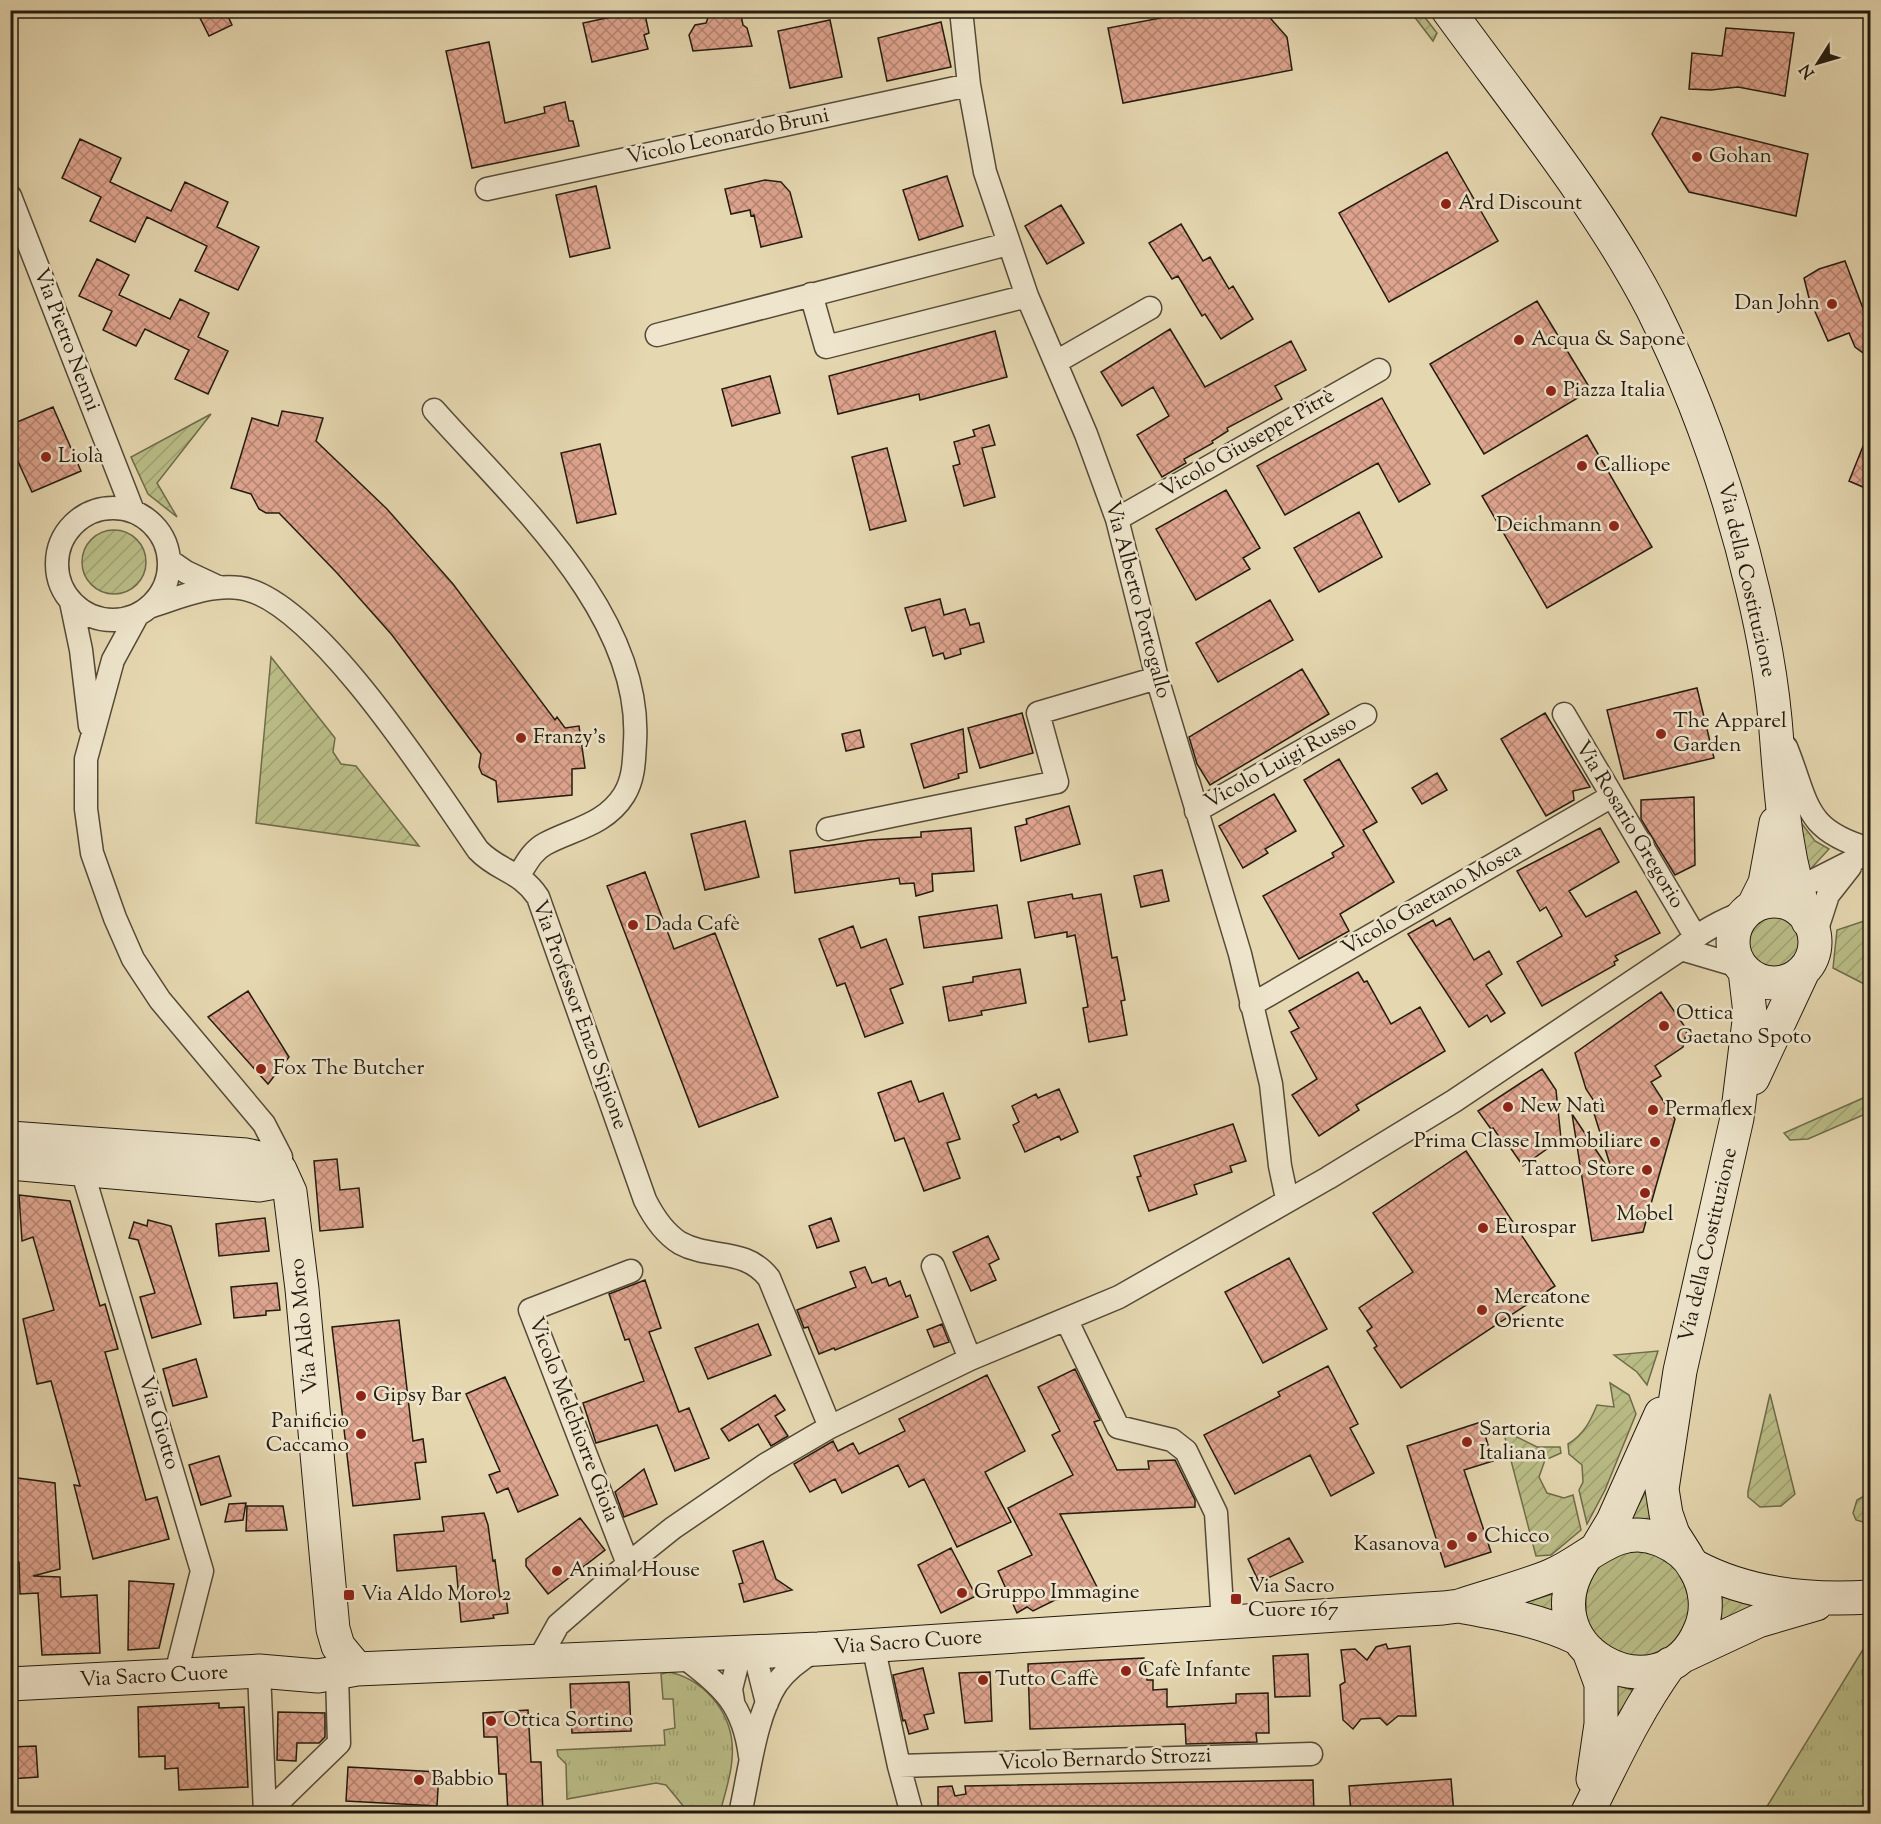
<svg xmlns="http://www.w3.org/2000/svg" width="1881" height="1824" viewBox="0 0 1881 1824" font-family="'Sorts Mill Goudy',serif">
  <defs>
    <pattern id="grass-tufts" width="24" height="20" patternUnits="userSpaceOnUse" patternTransform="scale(1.5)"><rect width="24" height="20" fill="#babd87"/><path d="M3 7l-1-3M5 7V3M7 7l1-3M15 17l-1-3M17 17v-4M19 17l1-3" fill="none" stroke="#a0a273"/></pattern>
    <pattern id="garden-furrows" width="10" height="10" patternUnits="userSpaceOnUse" patternTransform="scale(1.5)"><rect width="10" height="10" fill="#babd87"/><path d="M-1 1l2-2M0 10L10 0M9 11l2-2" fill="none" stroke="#a0a273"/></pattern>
    <pattern id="building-cross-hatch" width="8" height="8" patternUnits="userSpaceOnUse" patternTransform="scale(1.5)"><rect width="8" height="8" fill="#dfa48f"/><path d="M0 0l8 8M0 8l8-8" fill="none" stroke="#b48573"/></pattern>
  </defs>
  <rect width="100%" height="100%" fill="#e5d7b0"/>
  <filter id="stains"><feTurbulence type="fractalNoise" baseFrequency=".00333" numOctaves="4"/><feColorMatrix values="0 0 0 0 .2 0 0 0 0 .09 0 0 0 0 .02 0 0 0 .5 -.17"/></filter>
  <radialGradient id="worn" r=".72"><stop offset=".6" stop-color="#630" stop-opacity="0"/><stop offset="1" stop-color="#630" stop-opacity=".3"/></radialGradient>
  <path fill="url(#grass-tufts)" stroke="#6e6c4b" stroke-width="1.5" d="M1870,1638V1813H1763Z
    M670,1672C709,1682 736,1718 732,1759C731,1777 724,1796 720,1813H689L666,1785L656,1783L567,1799L566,1764L558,1756L557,1750L665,1745L664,1730L675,1728L673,1699H663L661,1674Z"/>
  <path fill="url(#garden-furrows)" stroke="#6e6c4b" stroke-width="1.5" d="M1410,11H1420L1437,33L1433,41Z
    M211,414L157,483L177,517L148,494L131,457Z
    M82 562a32 32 0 1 1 64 0a32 32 0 1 1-64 0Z
    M271,657L335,738L333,752L341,764L356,766L419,846L256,823Z
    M1799,820L1815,841L1829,849L1804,876Z
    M1747 944a28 28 0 1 1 56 0a28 28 0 1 1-56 0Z
    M1870,919V987L1833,968L1837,930Z
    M1870,1095V1112L1808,1139L1790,1140L1784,1133Z
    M1658,1351L1647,1385L1637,1372L1614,1355Z
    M1610,1383L1629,1395L1636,1414L1605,1490L1587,1524L1579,1490L1583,1482L1582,1465L1569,1454L1568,1444C1584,1434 1590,1422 1597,1405L1614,1407Z
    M1770,1394L1795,1494L1781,1506L1760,1507L1748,1497V1491Z
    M1503,1430L1537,1447H1560L1561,1453L1545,1460L1539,1477L1547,1493L1564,1498L1573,1495L1581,1530L1551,1555L1536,1556Z
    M1653,1471L1656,1522L1629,1521L1643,1497Z
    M1864,1496H1870V1524L1856,1520L1853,1513L1857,1500Z
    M1644,1550C1690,1564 1703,1601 1677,1641C1673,1647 1664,1650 1657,1653C1632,1664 1601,1652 1588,1627C1585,1621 1586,1611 1586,1604C1584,1567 1610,1552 1644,1550Z
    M1556,1593L1555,1616L1515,1605Z
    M1722,1595L1765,1606L1720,1620Z
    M1613,1684L1635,1691L1616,1718Z"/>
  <path fill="url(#building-cross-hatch)" stroke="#231b0f" stroke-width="1.5" d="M196,10H225L232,25L209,36Z
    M644,10L649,33L644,35L648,49L592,62L583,23Z
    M711,10H740L743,25L747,28L752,46L693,51L689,35L695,25L706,23Z
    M1202,10H1263L1287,37L1292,70L1123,103L1108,28Z
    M830,20L842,77L790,88L778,31Z
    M941,22L951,67L887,81L878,38Z
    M1726,28L1794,33L1785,96L1738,87L1711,90L1689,89L1692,53L1722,56Z
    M489,42L505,123L545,113L544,107L565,102L569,121H573L579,146L472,168L446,51Z
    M1661,117L1808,154L1796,216L1689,192L1652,134Z
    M80,139L121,158L110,182L171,211L185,182L228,202L217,227L259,247L238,290L195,271L207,246L147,217L135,242L90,221L101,197L62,178Z
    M1447,152L1498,241L1389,302L1339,213Z
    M947,176L963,226L919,240L903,190Z
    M765,180L781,182L790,192L802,237L761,247L754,215L751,216L750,210L731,214L725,189Z
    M596,186L610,248L570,257L556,195Z
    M1061,205L1084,243L1047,264L1025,226Z
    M1181,224L1203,261L1210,257L1229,289L1233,286L1253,319L1221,339L1205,314L1202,316L1178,276L1172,279L1149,243Z
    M97,259L129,275L119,295L170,319L180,299L209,313L198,337L228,351L208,394L175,379L189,350L145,329L136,346L103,330L112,311L79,296Z
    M1845,261L1870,327V358L1855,347L1849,333L1828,341L1809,298L1804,278L1819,269Z
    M1537,301L1591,390L1484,454L1430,364Z
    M1170,329L1205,387L1291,341L1306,370L1275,386L1282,399L1227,428L1228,431L1212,441L1213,443L1184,459L1186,463L1162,477L1137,435L1169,416L1153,387L1122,406L1101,372Z
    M995,331L1007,377L920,400L919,394L838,414L829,376Z
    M770,376L780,413L732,426L722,389Z
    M1382,398L1430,484L1399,502L1378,463L1285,515L1257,466Z
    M53,407L81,471L32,492L10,444V425Z
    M282,411L323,418L316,441L387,509L453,584L555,720L557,717L565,728L579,726L585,768L572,769V795L498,802L496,781L482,774L479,767L481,754L392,635L337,573L279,513H266L259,509L251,494L231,488L252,418L278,426Z
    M989,425L995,445L982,448L995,497L964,506L953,466L960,464L954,442L975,436L973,430Z
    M1870,429V490L1849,481Z
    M1587,435L1652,547L1547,608L1482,496Z
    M600,444L616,514L577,523L561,453Z
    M887,448L906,521L870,530L852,457Z
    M1226,490L1260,548L1243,558L1250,569L1196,600L1156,529Z
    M1359,512L1382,557L1319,592L1294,548Z
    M940,599L944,615L965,609L970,625L979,623L984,642L960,649L961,654L945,659L943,653L933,656L925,627L912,631L905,608Z
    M1270,600L1293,640L1218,682L1196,643Z
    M1302,669L1329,714L1210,785L1197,764L1189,737Z
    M1697,688L1714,758L1624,779L1607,710Z
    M1022,713L1033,753L980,768L968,728Z
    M1545,713L1590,787L1573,791L1574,800L1546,816L1501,739Z
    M963,729L967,772L958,774L959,778L924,788L911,744Z
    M860,730L864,747L846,751L842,734Z
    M1339,759L1377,822L1363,830L1394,882L1340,914L1349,931L1299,959L1263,896L1334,857L1332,853L1344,846L1304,780Z
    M1437,773L1447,790L1422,804L1412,788Z
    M1274,794L1296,831L1265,849L1268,853L1243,868L1219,826Z
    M1694,797L1695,865L1675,875L1641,819V800Z
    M1069,806L1080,844L1021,861L1015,827L1027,824L1026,819Z
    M745,821L759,877L705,890L691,834Z
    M971,828L974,871L932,874L933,891L916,896L914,883L900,884L899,878L795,893L790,851L869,840L921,837V832Z
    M1600,828L1619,862L1569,891L1586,917L1636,891L1660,933L1615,956L1618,960L1614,962L1615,965L1542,1006L1517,962L1562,936L1546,907L1540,911L1517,871Z
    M1162,870L1169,901L1141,907L1134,876Z
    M645,872L674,949L715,933L778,1097L699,1127L607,886Z
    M1072,894L1073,899L1101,894L1112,958L1117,957L1125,1000L1121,1001L1127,1035L1089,1042L1083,1008L1088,1007L1075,935L1067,937V932L1035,938L1028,902Z
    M997,905L1002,938L924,948L919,917Z
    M1450,918L1474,960L1489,951L1502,974L1486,985L1505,1013L1491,1022L1487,1015L1469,1027L1408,934L1433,920L1436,926Z
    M853,926L861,948L886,939L903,984L890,989L903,1023L865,1037L845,983L837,986L819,939Z
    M1020,969L1026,1003L981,1011L982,1015L949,1021L943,987L973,982V977Z
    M1358,972L1364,982L1367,981L1391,1024L1420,1007L1445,1051L1356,1105L1359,1110L1319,1136L1292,1095L1317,1079L1291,1032L1299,1028L1289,1011Z
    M248,991L289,1057L268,1084L208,1017Z
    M1661,992L1687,1030L1683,1047L1655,1066L1661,1076L1651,1082L1675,1119L1643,1232L1592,1241L1572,1114L1614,1177L1592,1107L1596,1104L1586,1089L1575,1053Z
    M1542,1069L1556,1090L1561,1139L1523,1166L1507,1143L1505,1145L1493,1128L1491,1129L1478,1111Z
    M911,1081L919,1102L943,1093L960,1139L947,1143L960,1178L924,1191L904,1138L895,1141L878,1093Z
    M1059,1089L1078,1132L1061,1140L1059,1136L1025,1152L1013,1125L1019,1122L1012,1106L1036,1094L1038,1098Z
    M1233,1124L1246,1161L1230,1166L1232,1172L1194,1185L1197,1194L1149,1211L1137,1177L1141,1176L1134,1156Z
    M1466,1151L1555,1286L1401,1388L1374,1348L1377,1346L1367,1331L1372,1327L1359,1308L1413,1272L1373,1213Z
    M337,1159L340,1190L359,1188L363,1227L320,1231L314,1161Z
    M19,1195L70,1201L100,1306L105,1304L118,1349L105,1352L146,1500L157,1497L169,1539L93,1559L74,1485L80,1486L51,1381L37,1384L23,1319L54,1310L33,1237L22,1241Z
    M265,1218L269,1251L219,1256L216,1224Z
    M831,1218L839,1241L817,1248L809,1226Z
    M148,1220L171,1226L201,1324L152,1338L140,1297L155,1293L138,1240L129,1238L134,1222L147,1226Z
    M988,1236L999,1259L989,1264L996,1280L971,1291L953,1252Z
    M1289,1258L1327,1329L1263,1363L1225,1292Z
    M865,1267L872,1283L886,1278L889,1286L900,1281L906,1297L910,1295L918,1317L835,1350L834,1348L819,1354L808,1327L804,1328L797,1310L856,1287L850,1272Z
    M645,1280L661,1328L649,1332L679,1412L689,1408L709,1458L675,1471L657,1425L596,1443L583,1403L644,1381L629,1339L625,1340L609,1294Z
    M277,1283L280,1310L266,1311V1315L234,1318L231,1287Z
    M399,1320L413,1441L423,1439L426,1462L415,1463L420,1499L353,1506L332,1327Z
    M758,1324L771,1355L708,1379L695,1348Z
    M942,1324L949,1342L934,1347L927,1330Z
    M196,1359L207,1397L173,1406L163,1369Z
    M1328,1366L1358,1424L1350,1428L1374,1473L1331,1496L1310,1455L1235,1494L1204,1435L1280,1396L1278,1392Z
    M1075,1369L1100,1420L1094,1422L1117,1470L1149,1469L1148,1461L1175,1460L1195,1500V1507L1060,1514L1100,1593L1055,1600L1033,1611L1027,1607L1017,1613L998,1571L1032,1555L1008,1508L1073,1475L1052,1435L1060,1431L1038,1387Z
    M987,1375L1025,1451L985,1472L1011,1522L957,1547L924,1479L909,1487L898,1465L842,1493L835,1479L810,1492L794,1464L833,1441L838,1451L853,1443L859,1454L905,1431L899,1419Z
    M505,1377L558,1495L518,1512L508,1488L497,1493L489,1475L500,1471L466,1394Z
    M775,1395L785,1410L775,1416L788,1436L771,1446L758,1424L729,1441L721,1429Z
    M1481,1422L1493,1461L1464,1470L1491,1552L1445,1567L1407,1446Z
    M219,1456L231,1496L201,1505L189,1465Z
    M644,1469L657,1504L624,1517L615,1492Z
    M10,1477L55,1483L60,1569L33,1576L60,1577L61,1597L97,1595L100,1653L42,1655L38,1593L20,1594L19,1562H10Z
    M246,1503L243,1520L225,1522L229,1504Z
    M247,1506H283L287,1530L246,1531Z
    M484,1513L488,1525L493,1561L495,1560L500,1597L506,1596L508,1613L493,1615L494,1618L461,1622L456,1566L397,1571L394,1535L444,1531L442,1517Z
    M580,1518L605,1550L548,1594L526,1566V1559Z
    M1289,1538L1303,1562L1259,1582L1248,1559Z
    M763,1541L776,1579L792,1590L744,1602L739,1584L743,1583L733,1551Z
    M951,1548L976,1596L941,1613L918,1565Z
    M129,1581L174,1584L159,1648L128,1650Z
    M1386,1644L1388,1649L1410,1646L1416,1716H1398L1387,1725L1380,1718L1361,1719L1353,1729L1343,1720L1340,1685L1345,1682L1341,1650L1355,1649L1367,1660L1376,1647Z
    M1308,1654L1310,1696L1275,1697L1273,1656Z
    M1144,1658L1147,1680H1153V1690L1167,1689V1707L1236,1703V1694L1268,1693L1269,1733H1256L1257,1742L1186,1744L1185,1724L1030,1729L1028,1664Z
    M923,1668L934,1713L924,1715L928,1729L909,1734L905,1720L903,1721L893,1675Z
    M990,1672L992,1721L965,1723L959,1673Z
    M629,1682L631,1731L572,1733L570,1684Z
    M219,1703V1708L244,1707L248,1787L179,1790L178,1768L165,1769V1756L139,1757L138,1707Z
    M528,1710L531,1762H541L543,1814H508L506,1774H499L497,1737H484L483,1713Z
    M278,1712L325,1713V1737L319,1743H297L296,1761L277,1760Z
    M36,1746L38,1777L10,1779V1747Z
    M348,1767L439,1772L437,1806L346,1801Z
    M1451,1779L1454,1814H1351L1349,1786Z
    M1313,1780L1314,1814H938V1787L952,1786L955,1796L966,1794L965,1786Z"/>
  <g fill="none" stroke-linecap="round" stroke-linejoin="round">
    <defs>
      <path id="street" d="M961,10L969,85L985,172L1027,296L1086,434L1117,519L1157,678L1240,954L1271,1084L1280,1166L1287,1199
        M487,189L969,85
        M10,196L133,511
        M811,294L826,347L1027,296
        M657,335L1008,244
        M1056,362L1150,308
        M434,410C513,499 643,614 635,742C634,761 634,779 624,795C605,825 573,829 545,844C532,851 526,864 519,875
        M57 564a56 56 0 1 1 112 0a56 56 0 1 1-112 0Z
        M1117,519L1379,370
        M170,561L186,572L218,587
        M71,602L81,650L90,726
        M152,606C180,597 210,584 240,588C315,598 435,788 478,850C499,872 520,870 538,897L645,1200C653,1216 664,1233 680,1243C711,1260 745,1247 769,1278L830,1427
        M137,616L113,660L86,759V809L92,853L115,918L133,959L160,1000L264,1124L281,1157L280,1170
        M1564,714L1695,936
        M1786,747C1809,804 1803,830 1870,849
        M1196,811L1365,715
        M828,829L1057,782L1038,713L1157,678
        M1771,902L1870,852
        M1814,938L1828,895L1850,867
        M1681,949L1742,967
        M1251,1005L1612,796
        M82,1170L202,1571L175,1677
        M933,1266L970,1359
        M1066,1319L1118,1427L1172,1440L1186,1451L1216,1513L1223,1623
        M628,1564L530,1310L631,1271
        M873,1645L899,1766L912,1814
        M752,1653L758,1667L767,1703
        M680,1654C721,1686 743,1701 750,1756
        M538,1661L558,1625L628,1564L673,1528L765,1465L830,1427L970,1359L1119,1297L1328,1178L1454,1101L1681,949C1701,931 1722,920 1747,911
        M259,1671L265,1814
        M733,1701L731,1689L740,1653
        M899,1766L1311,1754
        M266,1814L339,1743L337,1675
        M740,1814C749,1775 755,1716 777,1683C787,1669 801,1659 816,1650"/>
      <path id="secondary" d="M1448,10C1517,105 1598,204 1652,308C1697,398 1730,493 1753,591C1763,633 1771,676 1775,719C1781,787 1783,857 1808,921
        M1733 942a41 41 0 1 1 82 0a41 41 0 1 1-82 0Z
        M1753,907L1765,883L1776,823
        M1753,1078L1803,971
        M10,1138L246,1155L264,1159L280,1170L290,1192L302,1289L333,1629L338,1646L357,1669
        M10,1163L259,1185L270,1183L280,1170
        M1598,1546L1613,1521L1661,1414
        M1687,1556L1673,1534L1666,1514L1662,1489L1680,1371L1737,1118L1750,1013L1745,971
        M1694,1566C1748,1595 1809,1601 1870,1597
        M1464,1607C1504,1614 1541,1621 1577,1638
        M1590,1654L1601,1684V1724L1593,1779
        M1683,1656L1758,1621L1816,1604
        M10,1684L259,1671L318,1676L357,1669L818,1649L1443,1608L1459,1606C1489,1596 1520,1588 1550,1576C1588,1561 1616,1521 1661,1540C1675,1546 1688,1555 1695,1569C1706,1587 1709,1610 1700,1630C1662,1722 1518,1648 1587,1555
        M1587,1814C1613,1762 1636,1711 1670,1664"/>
    </defs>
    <use href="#street" stroke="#544a37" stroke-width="25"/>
    <use href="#secondary" stroke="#231b0f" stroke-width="35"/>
    <use href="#street" stroke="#eee5cc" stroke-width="22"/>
    <use href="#secondary" stroke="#eee5cc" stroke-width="33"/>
  </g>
  <g fill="#8f2418" stroke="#eee5cc" stroke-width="2">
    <circle cx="1697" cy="157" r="6"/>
    <circle cx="1446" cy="204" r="6"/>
    <circle cx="1832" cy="304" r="6"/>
    <circle cx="1519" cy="340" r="6"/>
    <circle cx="1551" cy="391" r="6"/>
    <circle cx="46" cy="457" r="6"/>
    <circle cx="1582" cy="466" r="6"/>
    <circle cx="1614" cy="526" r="6"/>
    <circle cx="1661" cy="734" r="6"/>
    <circle cx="521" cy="738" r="6"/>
    <circle cx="633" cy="925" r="6"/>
    <circle cx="1664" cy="1026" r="6"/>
    <circle cx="261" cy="1069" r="6"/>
    <circle cx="1508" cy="1107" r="6"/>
    <circle cx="1653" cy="1110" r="6"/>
    <circle cx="1655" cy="1142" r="6"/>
    <circle cx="1647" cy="1170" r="6"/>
    <circle cx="1645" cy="1193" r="6"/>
    <circle cx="1483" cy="1228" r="6"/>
    <circle cx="1482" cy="1310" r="6"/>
    <circle cx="361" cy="1396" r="6"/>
    <circle cx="361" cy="1434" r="6"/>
    <circle cx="1467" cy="1442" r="6"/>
    <circle cx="1472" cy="1537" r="6"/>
    <circle cx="1452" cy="1545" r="6"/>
    <circle cx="557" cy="1571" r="6"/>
    <circle cx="962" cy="1593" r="6"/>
    <rect x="343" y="1589" width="12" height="12" rx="3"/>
    <rect x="1230" y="1593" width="12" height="12" rx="3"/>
    <circle cx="1126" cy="1671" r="6"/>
    <circle cx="983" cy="1680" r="6"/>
    <circle cx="491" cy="1721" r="6"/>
    <circle cx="419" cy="1780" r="6"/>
  </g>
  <g text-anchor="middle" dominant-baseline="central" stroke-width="5" stroke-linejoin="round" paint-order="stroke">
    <g font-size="21" fill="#231b0f" stroke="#eee5cc">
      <text transform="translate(728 137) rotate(-12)">Vicolo Leonardo Bruni</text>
      <text transform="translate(66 340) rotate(69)">Via Pietro Nenni</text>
      <text transform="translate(1248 444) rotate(-30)">Vicolo Giuseppe Pitrè</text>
      <text transform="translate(1746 580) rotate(77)">Via della Costituzione</text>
      <text transform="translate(1137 600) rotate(75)">Via Alberto Portogallo</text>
      <text transform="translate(1281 763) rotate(-29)">Vicolo Luigi Russo</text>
      <text transform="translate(1629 825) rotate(59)">Via Rosario Gregorio</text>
      <text transform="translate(1432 900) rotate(-30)">Vicolo Gaetano Mosca</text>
      <text transform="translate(579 1015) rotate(70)">Via Professor Enzo Sipione</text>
      <text transform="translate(1709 1245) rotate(-77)">Via della Costituzione</text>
      <text transform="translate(305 1326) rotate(-96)">Via Aldo Moro</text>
      <text transform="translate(573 1420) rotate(69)">Vicolo Melchiorre Gioia</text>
      <text transform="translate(158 1423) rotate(73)">Via Giotto</text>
      <text transform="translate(908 1643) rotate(-4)">Via Sacro Cuore</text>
      <text transform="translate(154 1677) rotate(-3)">Via Sacro Cuore</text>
      <text transform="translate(1105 1760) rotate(-2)">Vicolo Bernardo Strozzi</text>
    </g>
    <g font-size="21" fill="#231b0f" stroke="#eee5cc" text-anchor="start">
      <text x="1709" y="157">Gohan</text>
      <text x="1458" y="204">Ard Discount</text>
      <text x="1820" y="304" text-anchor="end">Dan John</text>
      <text x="1531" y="340">Acqua &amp; Sapone</text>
      <text x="1563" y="391">Piazza Italia</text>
      <text x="58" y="457">Liolà</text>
      <text x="1594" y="466">Calliope</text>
      <text x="1602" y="526" text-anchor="end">Deichmann</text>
      <text x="1673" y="722">The Apparel<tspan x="1673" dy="24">Garden</tspan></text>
      <text x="533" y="738">Franzy's</text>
      <text x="645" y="925">Dada Cafè</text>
      <text x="1676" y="1014">Ottica<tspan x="1676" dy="24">Gaetano Spoto</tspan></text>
      <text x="273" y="1069">Fox The Butcher</text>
      <text x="1520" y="1107">New Natì</text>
      <text x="1665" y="1110">Permaflex</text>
      <text x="1643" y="1142" text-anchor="end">Prima Classe Immobiliare</text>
      <text x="1635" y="1170" text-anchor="end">Tattoo Store</text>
      <text x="1645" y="1215" text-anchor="middle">Mobel</text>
      <text x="1495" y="1228">Eurospar</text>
      <text x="1494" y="1298">Mercatone<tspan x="1494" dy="24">Oriente</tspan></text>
      <text x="373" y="1396">Gipsy Bar</text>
      <text x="349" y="1422" text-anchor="end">Panificio<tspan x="349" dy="24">Caccamo</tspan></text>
      <text x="1479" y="1430">Sartoria<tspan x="1479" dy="24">Italiana</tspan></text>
      <text x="1484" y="1537">Chicco</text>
      <text x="1440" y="1545" text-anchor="end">Kasanova</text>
      <text x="569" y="1571">Animal House</text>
      <text x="1248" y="1587">Via Sacro<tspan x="1248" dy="24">Cuore 167</tspan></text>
      <text x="974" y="1593">Gruppo Immagine</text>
      <text x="361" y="1595">Via Aldo Moro 2</text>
      <text x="1138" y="1671">Cafè Infante</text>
      <text x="995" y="1680">Tutto Caffè</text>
      <text x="503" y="1721">Ottica Sortino</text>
      <text x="431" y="1780">Babbio</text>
    </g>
  </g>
  <rect width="1881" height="1824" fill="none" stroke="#e5d7b0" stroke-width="36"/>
  <rect x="12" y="12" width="1857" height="1800" fill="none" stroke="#231b0f" stroke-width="3"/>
  <rect x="18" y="18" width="1845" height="1788" fill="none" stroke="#231b0f" stroke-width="1.5"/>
  <g transform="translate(1818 63) rotate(233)" stroke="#eee5cc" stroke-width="4.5" paint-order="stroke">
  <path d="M0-4.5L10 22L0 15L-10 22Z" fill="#231b0f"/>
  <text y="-9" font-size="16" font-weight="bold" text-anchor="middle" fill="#231b0f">N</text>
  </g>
  <rect width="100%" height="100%" filter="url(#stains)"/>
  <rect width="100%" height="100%" fill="url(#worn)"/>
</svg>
